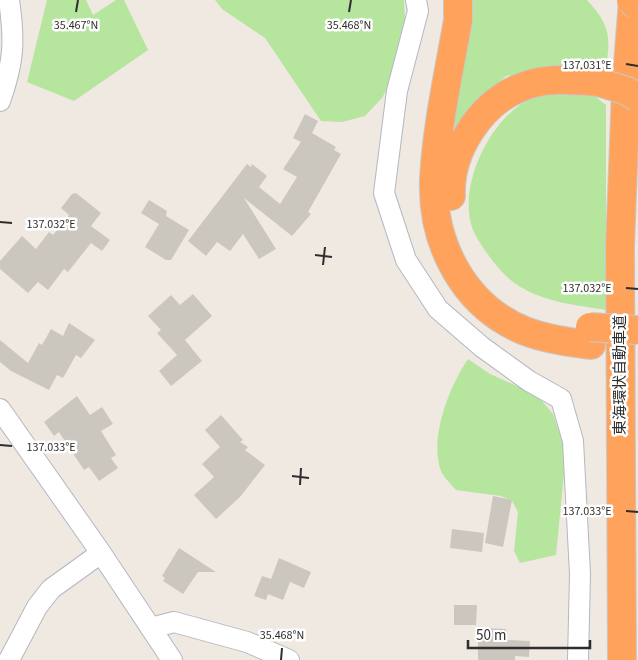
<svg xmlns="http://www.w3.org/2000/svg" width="638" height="660" viewBox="0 0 638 660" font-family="'Source Sans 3','Noto Sans JP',sans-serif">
  <rect width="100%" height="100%" fill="#efe9e1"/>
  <path fill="#b6e59e" d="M47,0H86L93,15L116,0H124L148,50L74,101L27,82Z
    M215,0H404L406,35L403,60L382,98L365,116L342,122L321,121L265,38L222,9Z
    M470,0H587C613,28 610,39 605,76L554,68L506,76L470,108L446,147Z
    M587,90L606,105V310C576,305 542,302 516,284C502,276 475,240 471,224C460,182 490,120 528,100C546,90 567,91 587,90Z
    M468,359L490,374L537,395L553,414L566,453L556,555L520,563L514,551L518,512L512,501L501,496L456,490C451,484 442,476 440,468C430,436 450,385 468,359Z"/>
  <path fill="#cbc7bf" d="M305,114L318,121L312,133L336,147L334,150L341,154L308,212L311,214L292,236L244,198L276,249L259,259L243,234L230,251L217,242L206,256L188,241L247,164L251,167L252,164L267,176L259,187L280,204L297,177L283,169L301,142L293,138Z
    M76,193L101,213L91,226L110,240L102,251L91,243L68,272L64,269L48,290L38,282L28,293L0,269V261L22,236L36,249L49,232L53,235L69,215L61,208L72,194Z
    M149,200L167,211L166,216L189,230L171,260H166L145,247L159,224L141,213Z
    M193,294L212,316L185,340L202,361L171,386L159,371L177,355L157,333L161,330L148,316L171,295L180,305Z
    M69,323L95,340L81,358L76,355L63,378L57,375L49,390L11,371L0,362V340L28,363L39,343L42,345L51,329L63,336Z
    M77,396L90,415L102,407L113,424L101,431L116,455L111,458L118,468L99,481L89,467L84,470L59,432L54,436L44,422Z
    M221,415L243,440L240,442L248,447L245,450L265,465L240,497L216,519L194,495L214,477L202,464L220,447L205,430Z
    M493,496L512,500L503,547L485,543Z
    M452,529L484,533L482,552L450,548Z
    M179,548L216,572H198L183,594L163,581L165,578L162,576Z
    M279,558L311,572L304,588L290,582L283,600L268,594L266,600L254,596L262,576L271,579Z
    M454,605H477L476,625H454Z
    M478,628L506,629L507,640L530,641L529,657L515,656V660H478Z"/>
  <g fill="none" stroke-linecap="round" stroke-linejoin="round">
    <defs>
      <path id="minor" d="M416,0L418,11L397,91L384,193L406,260L438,309L482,347L529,381L561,399L573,441L580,574L578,660
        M0,101C14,62 15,41 9,0
        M0,409L101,553L172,660
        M151,628L174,622L247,642L289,660
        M9,660L37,607L51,589L101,553"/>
      <path id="highway" d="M458,0V20C449,72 437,125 434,178C431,242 463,306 525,331C546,339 569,342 591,345
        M451,196C449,152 480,103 522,87C547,77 573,80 598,82
        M622,660L620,247L626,89L633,0"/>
    </defs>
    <use href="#minor" stroke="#b4b7c1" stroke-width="22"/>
    <use href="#highway" stroke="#c9c9c9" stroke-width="30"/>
    <use href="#minor" stroke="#fff" stroke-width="20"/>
    <use href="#highway" stroke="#ffa35c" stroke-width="28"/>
    <defs>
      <path id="highway-bridge" d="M631,0L638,7
        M598,82L627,91L638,98
        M590,327L638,330"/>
    </defs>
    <use href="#highway-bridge" stroke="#c9c9c9" stroke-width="30" stroke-linecap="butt"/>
    <use href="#highway-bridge" stroke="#ffa35c" stroke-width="28"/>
  </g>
  <path fill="none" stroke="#2e2e2e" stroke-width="2" d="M76,12L78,0M349,12L351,0M626,64L638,66M0,222L12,223M315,255L332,257M323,265L325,247M626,288L638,289M0,445L12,446M292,476L309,478M300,485L301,468M626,511L638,512M281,660L282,648"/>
  <g text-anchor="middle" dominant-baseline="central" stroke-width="5" stroke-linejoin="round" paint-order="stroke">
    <g font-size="15" fill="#2e2e2e" stroke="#fff">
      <text transform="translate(620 375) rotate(-90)">東海環状自動車道</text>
    </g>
  </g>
  <g font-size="12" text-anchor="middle" fill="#2e2e2e" stroke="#fff" stroke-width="5" stroke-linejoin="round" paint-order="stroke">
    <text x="76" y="29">35.467°N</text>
    <text x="349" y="29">35.468°N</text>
    <text x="587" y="69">137.031°E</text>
    <text x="51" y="228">137.032°E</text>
    <text x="587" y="292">137.032°E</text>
    <text x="51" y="451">137.033°E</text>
    <text x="587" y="515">137.033°E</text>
    <text x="282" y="639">35.468°N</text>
  </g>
  <path d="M468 640v8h122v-8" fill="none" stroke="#2e2e2e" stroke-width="2.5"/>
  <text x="476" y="640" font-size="15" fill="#2e2e2e" stroke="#ffffff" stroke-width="4" paint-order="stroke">50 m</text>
</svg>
